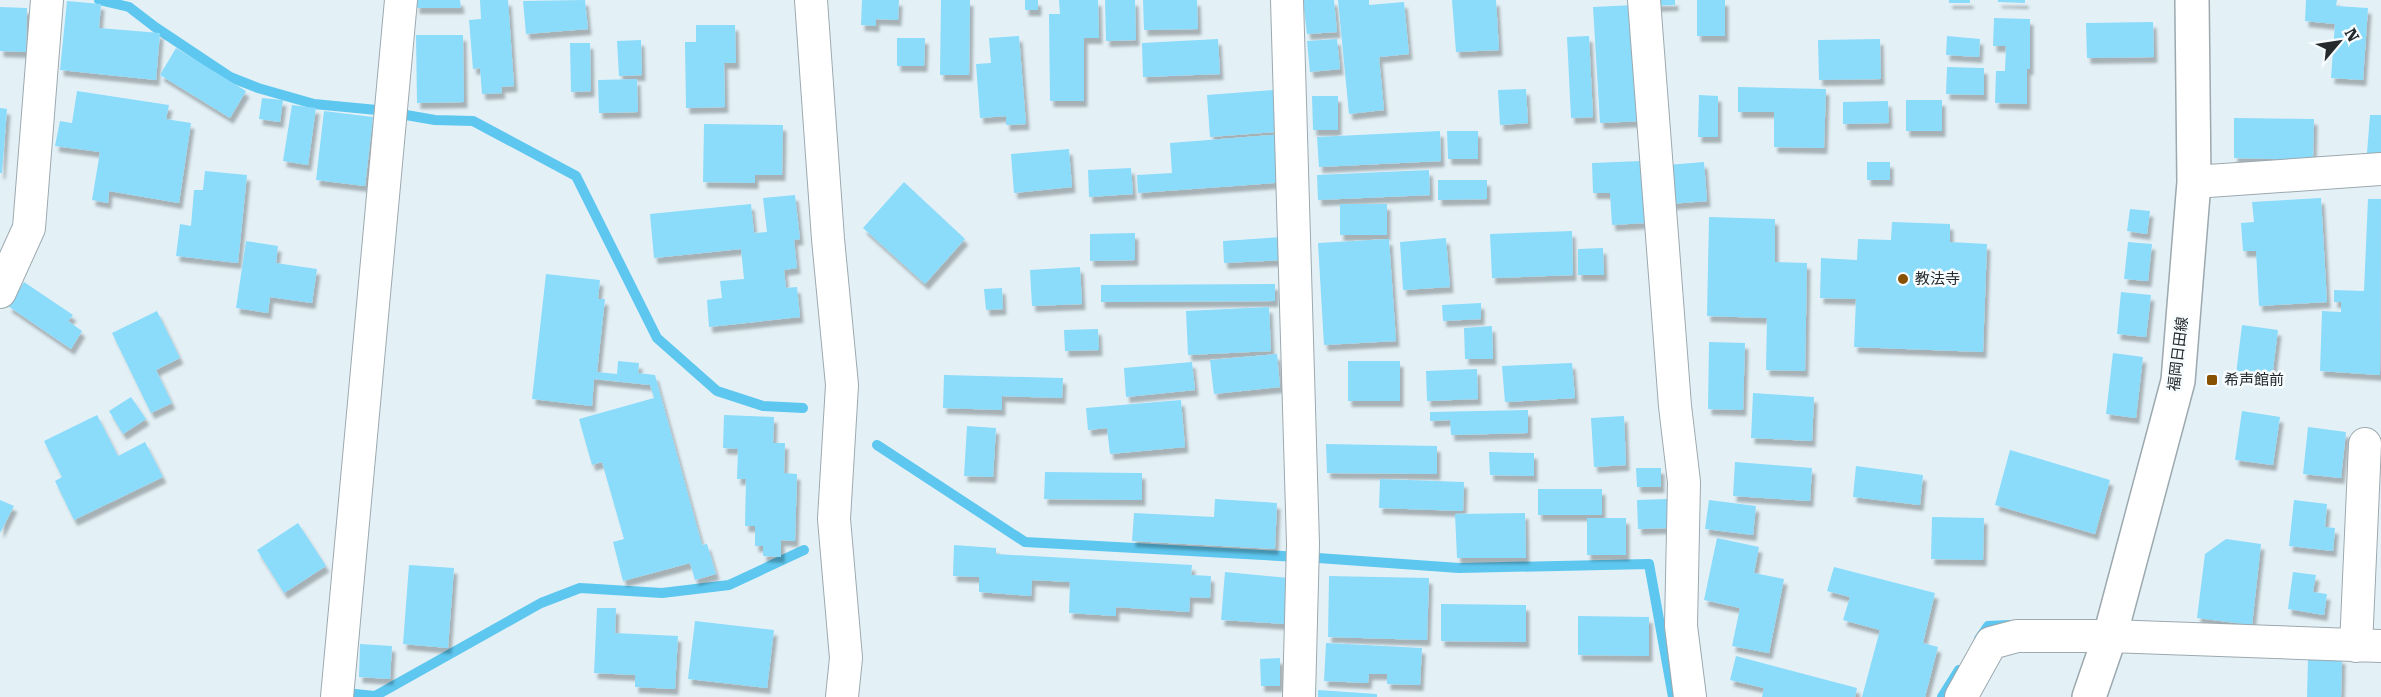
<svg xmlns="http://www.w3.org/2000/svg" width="2381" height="697" viewBox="0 0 2381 697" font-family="'Roboto Serif','Noto Sans JP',serif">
  <defs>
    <filter id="shadow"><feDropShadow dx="3.5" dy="6" stdDeviation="1.5" flood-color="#0004"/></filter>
  </defs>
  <rect width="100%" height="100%" fill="#e3f1f7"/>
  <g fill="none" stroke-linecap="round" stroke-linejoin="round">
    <path stroke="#5dc7ef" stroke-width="10" d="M99,0L129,7L155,27L230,77L258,88L314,104L377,110L435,120L473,121L576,176L657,338L717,391L763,406L803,408
      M877,445L1025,542L1318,558L1459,568L1649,564L1673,697
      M1979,639L1988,626L2010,625
      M345,697V693L375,696L541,603L580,588L662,593L729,585L804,550
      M1942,697L1959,670"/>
  </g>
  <path fill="#8bdbfb" filter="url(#shadow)" d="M416,0H460L461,8H416Z
    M480,0H508L514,86L501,87L502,93L482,94L480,68L473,69L469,20L481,19Z
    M585,0L588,29L526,34L523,1Z
    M862,0H899L898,20L876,19V26L861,25Z
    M941,0H970L969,75H940Z
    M1025,0H1038V10H1025Z
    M1059,0H1098L1099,38H1084V101H1050L1049,14H1060Z
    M1105,0H1135L1136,40L1106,41Z
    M1143,0H1197L1198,29L1144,30Z
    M1303,0H1334L1337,32L1307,34Z
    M1338,0H1369V5L1404,2L1409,54L1379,57L1384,110L1349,114Z
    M1452,0H1496L1499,50L1456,52Z
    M1651,0H1675V5L1651,6Z
    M1697,0H1725V36H1697Z
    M1949,0H1970V3H1949Z
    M1998,0H2025V3L1998,2Z
    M2306,0H2337L2336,6L2368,8L2363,80L2331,78L2335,24L2305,21Z
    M67,1L101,4L99,28L160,33L156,80L60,70Z
    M1635,5L1642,121L1600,123L1593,7Z
    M0,7L27,8L26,52L0,51Z
    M1994,18L2030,19V69H2027V104L1995,103L1996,71H2005L2006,46H1993Z
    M2153,22L2154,57L2087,58L2086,23Z
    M696,25H735L736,63H724L725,107L686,108L685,42H696Z
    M416,35H463L464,102L417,103Z
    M1019,36L1026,124L1006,125V116L980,118L976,64L991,63L989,38Z
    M1589,36L1593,117L1571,118L1567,37Z
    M1947,36L1980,39L1979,57L1946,55Z
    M897,38H925L924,66H897Z
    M1218,39L1220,74L1143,77L1142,43Z
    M1337,39L1340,69L1310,72L1307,41Z
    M1880,39L1881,79L1819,80L1818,40Z
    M641,40L642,75L619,76L617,41Z
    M570,43H590L591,91L571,92Z
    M176,48L246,91L230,118L160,75Z
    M1947,67L1984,68V95L1946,94Z
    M637,79L638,112L599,113L598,80Z
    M1738,87L1826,89L1824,148L1774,147V112H1738Z
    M1526,89L1528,123L1500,125L1498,90Z
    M1273,90L1276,132L1210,137L1207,95Z
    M77,91L169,105L166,119L191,123L179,203L109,191L108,203L92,200L100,152L55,146L60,121L72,123Z
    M1699,95L1718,96V137H1698Z
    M1312,96H1338V130H1313Z
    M262,98L283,100L280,122L259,119Z
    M1906,100H1942V131H1906Z
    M1888,101L1889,123L1843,124V102Z
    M292,105L316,108L308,165L283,161Z
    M0,108L7,109L2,173H0Z
    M324,111L373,117L365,186L316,180Z
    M2370,115H2381V154L2367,153Z
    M2234,118L2314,119L2313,160L2234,158Z
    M704,124L783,125L782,175H755V183L703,182Z
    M1440,131L1441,161L1319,167L1317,137Z
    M1447,131H1478V159H1448Z
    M1285,134L1288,182L1138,193L1137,175L1172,173L1170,143Z
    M1069,149L1072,187L1014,193L1011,154Z
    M1641,161L1645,223L1612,225L1610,193H1593L1592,163Z
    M1704,162L1707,201L1670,204L1667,165Z
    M1867,162H1890V180H1867Z
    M1131,168L1133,194L1089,197L1088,170Z
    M1429,170L1430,195L1318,200L1317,175Z
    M205,171L247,175L238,263L176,256L180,224L191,226L194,190H203Z
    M1438,180H1487V199L1438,200Z
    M904,182L965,239L925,284L863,228Z
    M795,195L800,239L794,240L797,268L784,270L786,288L797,287L800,317L709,327L707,300L722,298L720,281L744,279L741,249L654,258L650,214L751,204L754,233L767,232L763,198Z
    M2321,198L2327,302L2259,306L2256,251H2243L2241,223L2254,222L2252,202Z
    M2368,199H2381L2380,375L2320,371L2322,311L2341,312V302H2334V290L2364,291Z
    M1340,204H1387V235H1340Z
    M2130,209L2150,211L2147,234L2127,231Z
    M1709,217L1775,219V262L1807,263L1805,371L1766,370L1767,318L1707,316Z
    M1892,222L1950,224V242L1987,244L1983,352L1854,347L1856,299L1820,298L1821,258L1857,260L1858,239L1891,240Z
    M1572,231L1573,275L1492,278L1490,234Z
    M1135,233V260L1090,261V234Z
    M1281,237L1283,260L1224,263L1223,241Z
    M1446,238L1450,287L1403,290L1400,242Z
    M1389,239L1396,341L1324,345L1318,243Z
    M246,241L278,246L276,263L317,269L312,303L270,297L268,313L236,308Z
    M2128,242L2152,244L2148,281L2124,279Z
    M1603,248L1604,275H1578V249Z
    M1080,267L1082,304L1032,306L1030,270Z
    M546,274L600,280L598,299H605L597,372L617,374L618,361L639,363L638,373L655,375L702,545L707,544L716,574L695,580L690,563L623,581L613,542L624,539L602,462L592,465L579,419L654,398L650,385L594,379L592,406L532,399Z
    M24,282L73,315L68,321L82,331L71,349L8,306Z
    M1275,284V301L1101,302V285Z
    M1002,288L1003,309L986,310L984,289Z
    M2121,292L2151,295L2146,337L2117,334Z
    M1481,303V319L1443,321L1442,305Z
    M1269,307L1271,351L1188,355L1186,311Z
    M157,311L180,358L156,370L172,403L151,413L112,333Z
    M2242,325L2278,330L2272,378L2236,374Z
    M1492,326L1493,359H1465L1464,328Z
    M1098,329L1099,350L1065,351L1064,330Z
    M1709,342L1745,343L1743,410L1708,409Z
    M2113,353L2143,357L2136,418L2106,414Z
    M1277,354L1280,387L1214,394L1210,360Z
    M1348,361H1400V401H1348Z
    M1192,362L1195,390L1126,397L1124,368Z
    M1572,363L1575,398L1505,402L1502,366Z
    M1477,369L1478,399L1427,401L1426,371Z
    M944,375L1063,378L1062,398L1002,396V410L943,408Z
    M1753,393L1814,397L1812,441L1751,438Z
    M131,397L146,419L123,434L109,411Z
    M1181,400L1185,447L1110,454L1107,428L1088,430L1086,408Z
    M1528,410V433L1451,435L1450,420L1430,421V412Z
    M2242,411L2280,417L2273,465L2235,460Z
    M97,415L118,456L145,442L163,477L74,520L55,481L62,477L44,441Z
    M724,415L774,417L773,443H785L784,473L797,474L795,541L781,540V557L763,556V546H755V526H745L746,479H737L738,449L723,448Z
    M1624,416L1626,465L1594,467L1591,418Z
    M967,426L996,428L993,477L964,476Z
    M2308,427L2346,432L2341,478L2303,474Z
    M1326,444L1437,446V474L1327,473Z
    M2010,450L2110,480L2095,534L1995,505Z
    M1489,452L1534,453V476L1490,475Z
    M1735,462L1812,468L1810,501L1733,496Z
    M1856,466L1923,475L1920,505L1853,497Z
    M1636,468H1661V487H1637Z
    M1045,472L1142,473V500L1044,499Z
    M1380,479L1464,482L1463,511L1379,508Z
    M1538,489H1602V515H1538Z
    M1215,499L1277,503L1275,549L1132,541L1134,513L1214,517Z
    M1668,499V528L1638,529L1637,500Z
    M0,500L14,506L0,533Z
    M1709,500L1756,506L1753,535L1705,529Z
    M2294,500L2327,504L2325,527L2335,528L2333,551L2289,546Z
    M1525,513L1526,558H1457L1455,514Z
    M1932,517L1984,518L1983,560L1931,559Z
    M1587,518H1626V555H1587Z
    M298,523L326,566L284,593L257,550Z
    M1717,538L1759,547L1754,573L1784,579L1769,653L1732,646L1740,608L1704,600Z
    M2226,539L2261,544L2252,625L2197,618L2205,554Z
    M954,545L996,548V554L1192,565L1191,575L1211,576L1210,598L1190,597L1189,612L1116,607V616L1069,613L1070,582L1032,580L1031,596L979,592V577L953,576Z
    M409,565L454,568L448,648L403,644Z
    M1834,567L1935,593L1923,643L1938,647L1925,697H1862L1880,630L1843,620L1850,597L1827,591Z
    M1225,572L1289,578L1286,624L1221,620Z
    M2293,572L2316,575L2313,592L2327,594L2324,615L2288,609Z
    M1329,576L1429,578L1427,640L1328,637Z
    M1441,604L1526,605V642L1441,641Z
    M597,608H616L615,633L678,636L675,689L635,687V675L594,673Z
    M1578,616L1649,617V656L1578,655Z
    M695,621L774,630L767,688L688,679Z
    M1326,643L1422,648L1420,685L1387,684V674H1369L1368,683L1324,681Z
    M360,644L392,646L390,679L359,677Z
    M1736,656L1857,688L1855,697H1762L1764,688L1730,680Z
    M2308,657L2342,658L2341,697H2307Z
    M1280,658V686H1261L1260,659Z
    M1318,690L1377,694V697H1318Z"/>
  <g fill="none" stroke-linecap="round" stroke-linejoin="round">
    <defs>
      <path id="street" d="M811,0L828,239L842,385L834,519L846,658L842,697
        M1287,0L1303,544L1299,697
        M1644,0L1675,406L1684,482L1681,626L1690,697
        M2194,182L2381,169
        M0,292L29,228L47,0
        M2356,646L2365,444
        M337,697L401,0
        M1961,697L1991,643L2017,636H2110L2381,646"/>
      <path id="secondary" d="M2089,697L2110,636L2178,381L2194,182L2192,0"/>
    </defs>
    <use href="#street" stroke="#9ca9af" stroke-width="34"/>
    <use href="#secondary" stroke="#9ca9af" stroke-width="36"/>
    <use href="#street" stroke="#fff" stroke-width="32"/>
    <use href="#secondary" stroke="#fff" stroke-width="33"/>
  </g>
  <g fill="#885001" stroke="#f7fcff" stroke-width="2">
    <circle cx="1903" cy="279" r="6"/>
    <rect x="2206" y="374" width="12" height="12" rx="3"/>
  </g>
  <g text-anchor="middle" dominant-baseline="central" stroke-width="5" stroke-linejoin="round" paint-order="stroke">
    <g font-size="15" fill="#252a2c" stroke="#f7fcff" text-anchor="start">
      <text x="1915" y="279">教法寺</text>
      <text x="2224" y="380">希声館前</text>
    </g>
    <g font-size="15" fill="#252a2c" stroke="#f7fcff">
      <text transform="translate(2178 354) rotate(-83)">福岡日田線</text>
    </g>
  </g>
  <g transform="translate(2339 42) rotate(61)" stroke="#f7fcff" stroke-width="4.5" paint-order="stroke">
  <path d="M0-4.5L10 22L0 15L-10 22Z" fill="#252a2c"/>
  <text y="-9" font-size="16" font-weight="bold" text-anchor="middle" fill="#252a2c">N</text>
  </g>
</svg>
